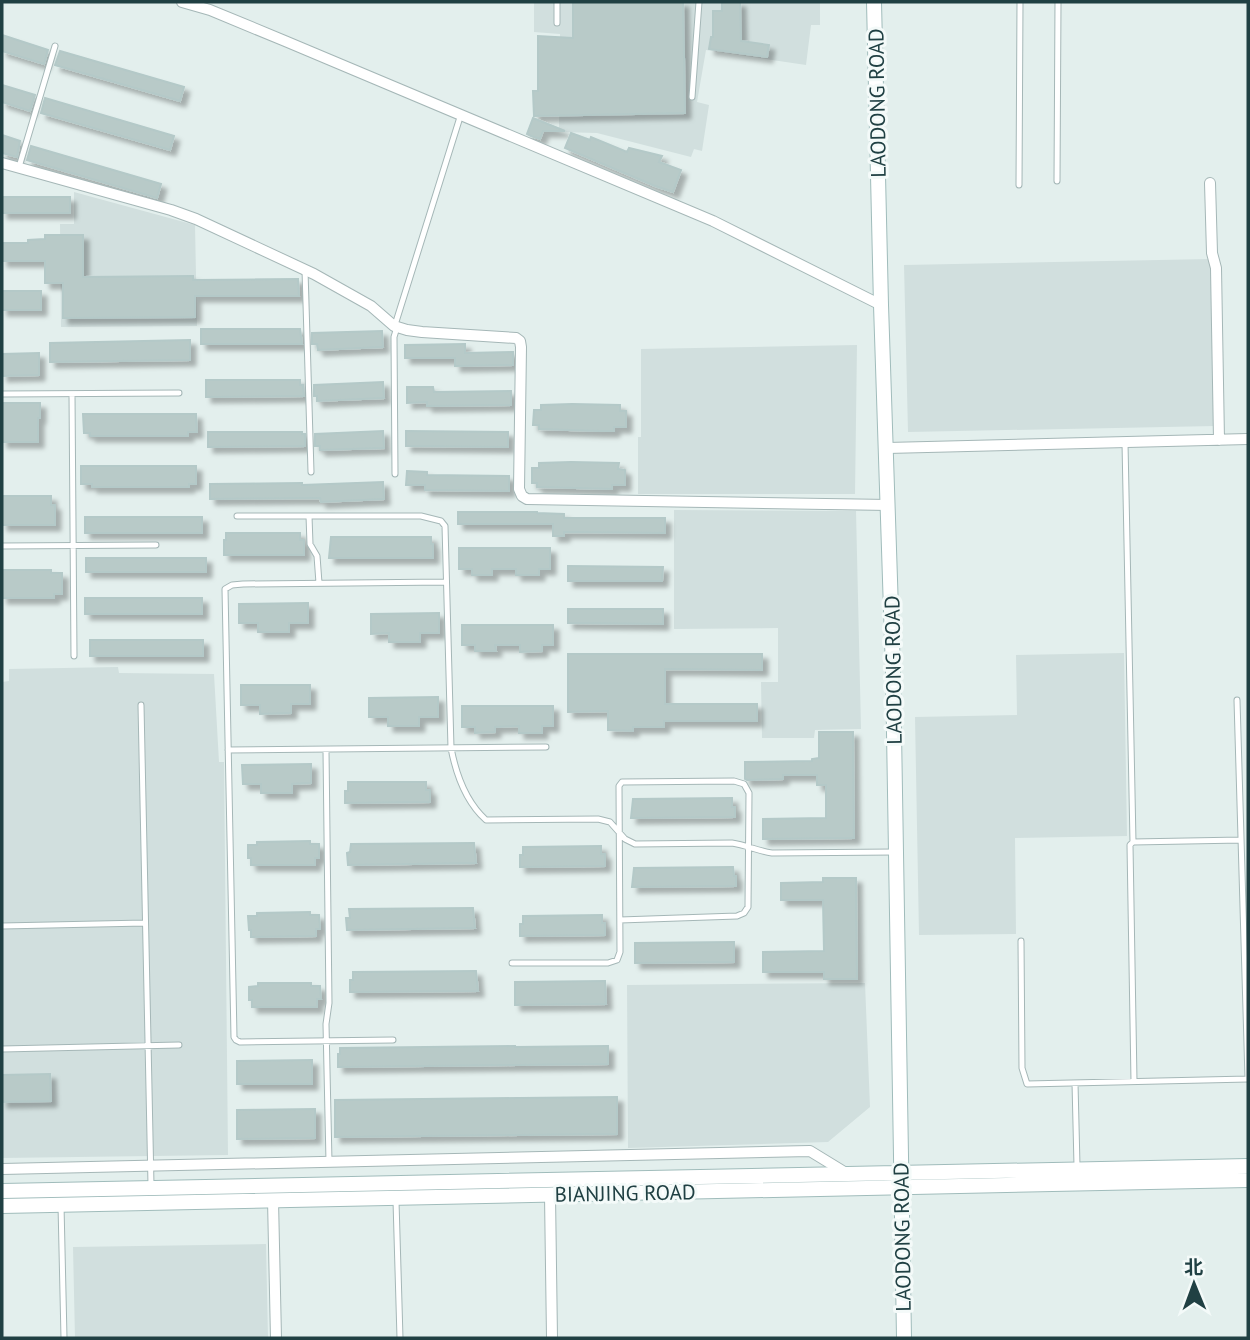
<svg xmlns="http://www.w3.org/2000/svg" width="1250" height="1340" viewBox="0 0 1250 1340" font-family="'PT Sans','Noto Sans SC',sans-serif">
  <defs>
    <filter id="shadow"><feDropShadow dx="5.5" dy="5.5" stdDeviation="2" flood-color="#0004"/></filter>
  </defs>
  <rect width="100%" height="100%" fill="#e3efed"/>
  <path fill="#d1dfde" d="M534,2H820V25H811L806,65L706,50L697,102L709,105L702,151L694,149L691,157L597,133L559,132L560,34L534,32Z
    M74,192L195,225L197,326L61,327L60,224H74Z
    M1211,259L1215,426L908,432L904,265Z
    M857,345L855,494H638V437H641V349Z
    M674,510L856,511L861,729L815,730L814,738H762L761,682H778V628L674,629Z
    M1124,653L1127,836L1015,838L1016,934L919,935L915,717L1017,715L1016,655Z
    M118,667L119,673L214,674L219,762H224L228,1155L2,1158V682L9,681V669Z
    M865,983L870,1107L828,1142L628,1148L627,985Z
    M266,1244L268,1338H75L73,1247Z"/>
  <path fill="#b8cac8" stroke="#b4c9c8" stroke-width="2" filter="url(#shadow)" d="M573,2H683L685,113L534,116L533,91H538V36L573,38Z
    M722,2H740L741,41L769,45L767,57L709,49L711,37H713V11H722Z
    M2,35L48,50L44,64L2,51Z
    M60,51L184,87L180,101L55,65Z
    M2,85L35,95L30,111L2,102Z
    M45,98L174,136L170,150L41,113Z
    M533,118L565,131H543L540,139L531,136L527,134Z
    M571,133L590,140L591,137L627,152L629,148L662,156L659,162L681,170L673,192L655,186L565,148Z
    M2,135L20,141L17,157L2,153Z
    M31,146L161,184L157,198L27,160Z
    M2,197H70V213H2Z
    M45,235H83V277L193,276V280L298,279L299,296H195V317L63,318V283H45V261H2V243H28V240L45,239Z
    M2,291H41V310H2Z
    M201,329H300L302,344H201Z
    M382,331L383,347L318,350L317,344H312V333Z
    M190,340V360L50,362V343Z
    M465,344V353L513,352V365L455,366V358H405V345Z
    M39,353V375L2,376V354Z
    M206,380H300V385H303L304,396L206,397Z
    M383,382L384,398L317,401V396H314V385Z
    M407,387H433L434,392L511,391V405L427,406V402L407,403Z
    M2,403H40V418H38V442H2Z
    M572,404L620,405V411H626V427H614V431H599L539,429V425H533L534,410H541V405Z
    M83,414H196L197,432H188V436H90V433H84Z
    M383,431L384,448L320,450V446H315V434Z
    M406,431L508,432V447L406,446Z
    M208,432H302V434H305V446L208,447Z
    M571,462L619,463L618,469L625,470V485H612V489L537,487V483H532V468H539V463Z
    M81,466H196V484H189V487H92V484H81Z
    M407,471L427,472V475L509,476V491L425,490V485H406Z
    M383,482L384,499L321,502L320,498L210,499V484L302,483V485Z
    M2,496H51V505H55V525H2Z
    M458,512H537V513L564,514V518H665V533L564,532V536H553V524H458Z
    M85,517H202V533H85Z
    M226,533H300V540H304V555H224V540H226Z
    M331,537H431V544H433V558H329Z
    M459,548H550V569H539V575H516V569H492V575H472V569H459Z
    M86,558H206V572H86Z
    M568,566L663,567L662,581H568Z
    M2,570H51V573H62V594H54V598H2Z
    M85,598H202V614H85Z
    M308,603V623H289V632H258V623H239V604Z
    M568,609H663V624L568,623Z
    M439,613V633H420V642H389V633L371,634V614Z
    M462,625H553V645H542V651L520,652V645H495L496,651H475V645H462Z
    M90,640H203V656H90Z
    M568,654H762V670L665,669V704H757V721H664V727H633V731L608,730V711L568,712Z
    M241,685H310V704H291V713L260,714V705H241Z
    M438,697V717H419V726H388V717H369V698Z
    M462,706H553V726H542V733H519V726L495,727V732L475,733V727H462Z
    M819,732H853L854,838L763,839V819L826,818V785H817V775H783V779L747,780L745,779V762L812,761V759L819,758Z
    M311,764V783L292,784V793H261V784H243L242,765Z
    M348,782H426V790H430V802L345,803V791H348Z
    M732,798V807H735V817L631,818L633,799Z
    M310,841V844H319V858H315V865H251V858H248V845H257V842Z
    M474,843L476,863L348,865L347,853L350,852L351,844Z
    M601,846V854H605V866L520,867V855H523V847Z
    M733,867L734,876H736V886L632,887L634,868Z
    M823,878H856L857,979H824V972H763V952L824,951L823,900H781V883L823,882Z
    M473,908L475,928L347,930L346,918H350L349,909Z
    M310,912V915H319L320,929H316V936L251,937V930H249L248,916H257V913Z
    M602,915V923H605V935L520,936V924H523V916Z
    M734,942V962L635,963V943Z
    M476,971L478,991L350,992V980H353V972Z
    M605,981L606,1004L515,1005V982Z
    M258,983H311V986H320L321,999H317V1007H252V1000H249V987L258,986Z
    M515,1046V1047L608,1046V1064L338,1067V1054H340V1048Z
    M312,1060V1084H237V1061Z
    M50,1074L51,1101L2,1102V1075Z
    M617,1097V1134L335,1137V1100Z
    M315,1109V1138L237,1139V1110Z"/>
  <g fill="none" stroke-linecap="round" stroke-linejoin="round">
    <defs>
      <path id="lane" d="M557,2V23
        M692,97L699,2
        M19,167L55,46
        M1057,181L1058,2
        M1019,185L1020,2
        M305,270L311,472
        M395,325L461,114
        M2,394L179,393
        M72,394L74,656
        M1125,443L1133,842
        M395,474L394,337L397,327
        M237,516H421L441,521L445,526L451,748C456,774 466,802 486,820L598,819L610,822L625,839L635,844L732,843C746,845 758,851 772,853L895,852
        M309,516L310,544L317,556L319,583
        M2,546L156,545
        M1237,700L1248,1079
        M141,705L151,1185
        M228,750L546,747
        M326,750L329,1003L326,1024L329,1162
        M2,926L145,923
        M1021,941L1022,1068L1027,1084L1248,1079
        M512,963H608L617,960L620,952L619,786L622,782L734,781L744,784L749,793L748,907L744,913L737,916L620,920
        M393,1040L240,1042L236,1040L234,1037L225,589L232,585L243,584L446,582
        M2,1049L179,1045
        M1134,1081L1130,845L1133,842L1241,840
        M1075,1083L1077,1166
        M396,1201L400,1338
        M61,1205L64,1338"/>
      <path id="street" d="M182,2L210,10L285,41L713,221L881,305
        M2,163L171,210L196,219L314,274L371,306L394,326L407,330L422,332L516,338L520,341L521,347L519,489L522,496L527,499L889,505
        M1210,183L1212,253L1216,268L1219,440
        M887,448L1248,439
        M2,1169L810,1151L846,1173
        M550,1195L552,1338
        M273,1200L276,1338"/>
      <path id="secondary" d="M874,2L881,305L893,671L904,1338
        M2,1191L1248,1166
        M2,1206L1248,1180"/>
    </defs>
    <use href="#lane" stroke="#a5b7b7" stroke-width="7"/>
    <use href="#street" stroke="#a5b7b7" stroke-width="12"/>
    <use href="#secondary" stroke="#a0bcbb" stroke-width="16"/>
    <use href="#lane" stroke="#fff" stroke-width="5"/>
    <use href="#street" stroke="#fff" stroke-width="10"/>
    <use href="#secondary" stroke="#fff" stroke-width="14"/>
  </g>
  <g text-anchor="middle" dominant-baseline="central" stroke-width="6" stroke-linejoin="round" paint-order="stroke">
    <g font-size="21" fill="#204043" stroke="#f4faf9">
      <text transform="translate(877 103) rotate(-91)">LAODONG ROAD</text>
      <text transform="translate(893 670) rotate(-91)">LAODONG ROAD</text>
      <text transform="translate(625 1193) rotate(-1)">BIANJING ROAD</text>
      <text transform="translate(902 1237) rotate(-91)">LAODONG ROAD</text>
    </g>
  </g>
  <rect width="1250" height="1340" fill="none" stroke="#204043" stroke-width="7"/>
  <g transform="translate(1194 1284) rotate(359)" stroke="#f4faf9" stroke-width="5" paint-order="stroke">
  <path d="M0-5L12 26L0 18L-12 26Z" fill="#204043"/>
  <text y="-10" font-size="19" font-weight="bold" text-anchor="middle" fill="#204043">北</text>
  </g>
</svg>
